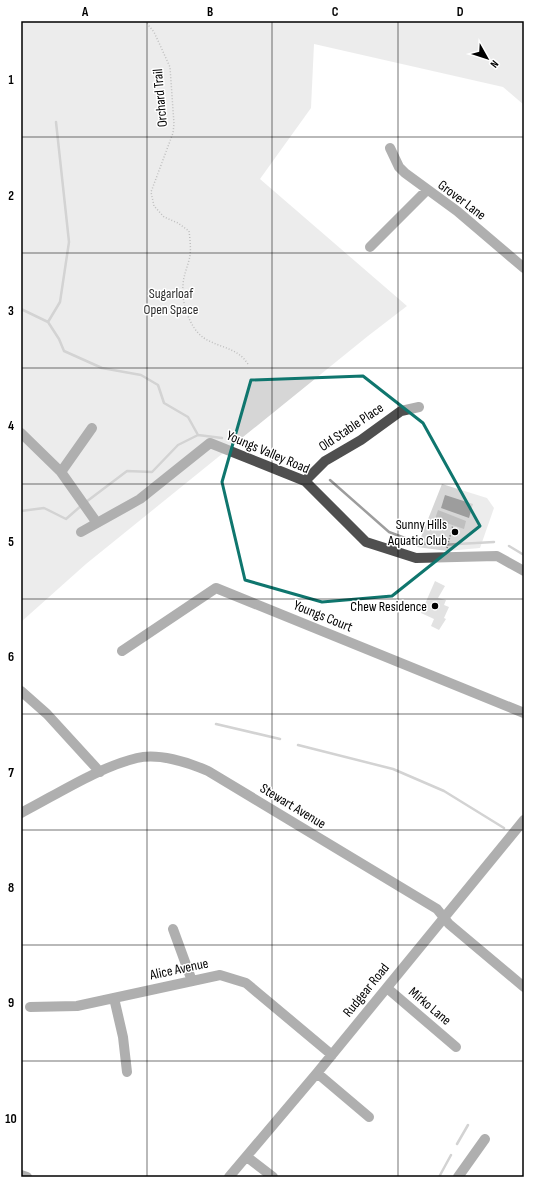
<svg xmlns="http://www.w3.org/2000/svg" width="545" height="1198" viewBox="0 0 545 1198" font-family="'Sofia Sans Condensed',sans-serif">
  <rect width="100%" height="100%" fill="#fff"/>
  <path fill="#d6d6d6" d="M21,21H524V105L503,87L314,44L311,108L260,179L407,306L368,336L86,564L21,622Z
    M442,484L487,498L494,508L480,548L447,551L417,547Z"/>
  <path fill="#9d9d9d" d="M445,495L473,504L469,518L441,508Z"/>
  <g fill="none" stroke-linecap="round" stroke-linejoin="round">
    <path stroke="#9d9d9d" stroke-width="2.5" d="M21,309L48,322
      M48,322L59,339L64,351L102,368L141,375L158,385L164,403L188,417L198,435L222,438
      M48,322L60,302L69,242L56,122
      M330,480L389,532L418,543L440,545L494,542
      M86,502L127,471L152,472L178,445L198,435
      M21,511L44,508L66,519L82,505
      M509,546L524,555
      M216,724L280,739
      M298,745L393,769L444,791L504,828
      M457,1144L468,1125
      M439,1177L451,1155"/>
  </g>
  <path fill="#bfbfbf" d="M438,510L466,521L464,529L435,519Z
    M435,581L445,586L438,598L446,600L444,605L449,607L444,618L446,619L439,630L431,626L434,619L421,613Z"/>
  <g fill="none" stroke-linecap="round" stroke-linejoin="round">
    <path stroke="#717171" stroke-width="1.5" stroke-dasharray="1 2" stroke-linecap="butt" d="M145,21L154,32L170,67L174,124L173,133L151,192L154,206L164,217L178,223L189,231C190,239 191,248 190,256C188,266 183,276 183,286C181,302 190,329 204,338C219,348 237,347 248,364
      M447,548L453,525"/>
    <path stroke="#4f4f4f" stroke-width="10" d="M390,148L399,167L405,173L457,211L524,268
      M370,247L427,190
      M92,428L61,472L97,523
      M21,433L61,472
      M305,481L325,461L361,440L401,411L419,407
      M81,532L140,499L210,443L305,481L366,542L416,558L497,556L524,571
      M122,651L216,588L524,713
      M21,691L47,714L100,772
      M21,813C56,795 99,767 137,758C158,753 188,762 208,771L437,909L449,924L524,987
      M173,929L192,981
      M387,988L456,1047
      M114,998L123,1037L127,1072
      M30,1007L77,1006L220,975L246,983L332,1055
      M317,1073L369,1117
      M247,1157L273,1177
      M21,1175L27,1177
      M229,1177L317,1073L524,820
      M458,1177L485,1139"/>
  </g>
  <path d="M0 0H545V1198H0ZM363,376L423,423L480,526L392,596L322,602L245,580L222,482L251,380Z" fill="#fff" fill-opacity=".55" fill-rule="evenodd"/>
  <path fill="none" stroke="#0f766e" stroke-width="3" stroke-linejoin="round" d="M363,376L423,423L480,526L392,596L322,602L245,580L222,482L251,380Z"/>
  <path fill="none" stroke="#000" stroke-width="1" stroke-opacity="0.55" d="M147,21V1177M272,21V1177M398,21V1177M21,137H524M21,253H524M21,368H524M21,484H524M21,599H524M21,714H524M21,830H524M21,945H524M21,1061H524"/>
  <g fill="#000" stroke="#fff" stroke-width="1.5">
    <circle cx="455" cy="532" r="4"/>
    <circle cx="435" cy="606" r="4"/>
  </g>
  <g text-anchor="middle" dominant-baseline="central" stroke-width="3" stroke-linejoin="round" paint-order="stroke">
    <g font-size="14" fill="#000" stroke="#fff">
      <text transform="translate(160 98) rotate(-95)">Orchard Trail</text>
      <text transform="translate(462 200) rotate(37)">Grover Lane</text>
      <text transform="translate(351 427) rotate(-34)">Old Stable Place</text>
      <text transform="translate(268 452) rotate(23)">Youngs Valley Road</text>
      <text transform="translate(323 616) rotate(22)">Youngs Court</text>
      <text transform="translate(293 806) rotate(31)">Stewart Avenue</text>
      <text transform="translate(179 969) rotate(-12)">Alice Avenue</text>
      <text transform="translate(366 990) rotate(-51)">Rudgear Road</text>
      <text transform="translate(430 1006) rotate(40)">Mirko Lane</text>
    </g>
    <g font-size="14" fill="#2d2d2d" stroke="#fff">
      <text x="171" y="293">Sugarloaf<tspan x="171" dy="16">Open Space</tspan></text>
    </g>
    <g font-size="14" fill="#000" stroke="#fff" text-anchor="end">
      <text x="447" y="524">Sunny Hills<tspan x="447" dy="16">Aquatic Club</tspan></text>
      <text x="427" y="606">Chew Residence</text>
    </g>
  </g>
  <rect width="545" height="1198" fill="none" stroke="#ffffff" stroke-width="44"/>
  <g transform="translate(487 58) rotate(129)" stroke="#ffffff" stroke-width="3" paint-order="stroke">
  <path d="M0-3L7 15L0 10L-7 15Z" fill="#000000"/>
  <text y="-6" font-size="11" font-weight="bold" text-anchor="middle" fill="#000000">N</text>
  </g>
  <rect x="22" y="22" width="501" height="1154" fill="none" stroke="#000" stroke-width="1.5"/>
  <g font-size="13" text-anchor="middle" font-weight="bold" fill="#000">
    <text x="85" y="16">A</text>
    <text x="210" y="16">B</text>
    <text x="335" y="16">C</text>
    <text x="460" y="16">D</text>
    <text x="11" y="84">1</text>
    <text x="11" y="200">2</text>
    <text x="11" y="315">3</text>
    <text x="11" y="430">4</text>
    <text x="11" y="546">5</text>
    <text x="11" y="661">6</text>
    <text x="11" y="777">7</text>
    <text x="11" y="892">8</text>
    <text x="11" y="1007">9</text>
    <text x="11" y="1123">10</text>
  </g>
</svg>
